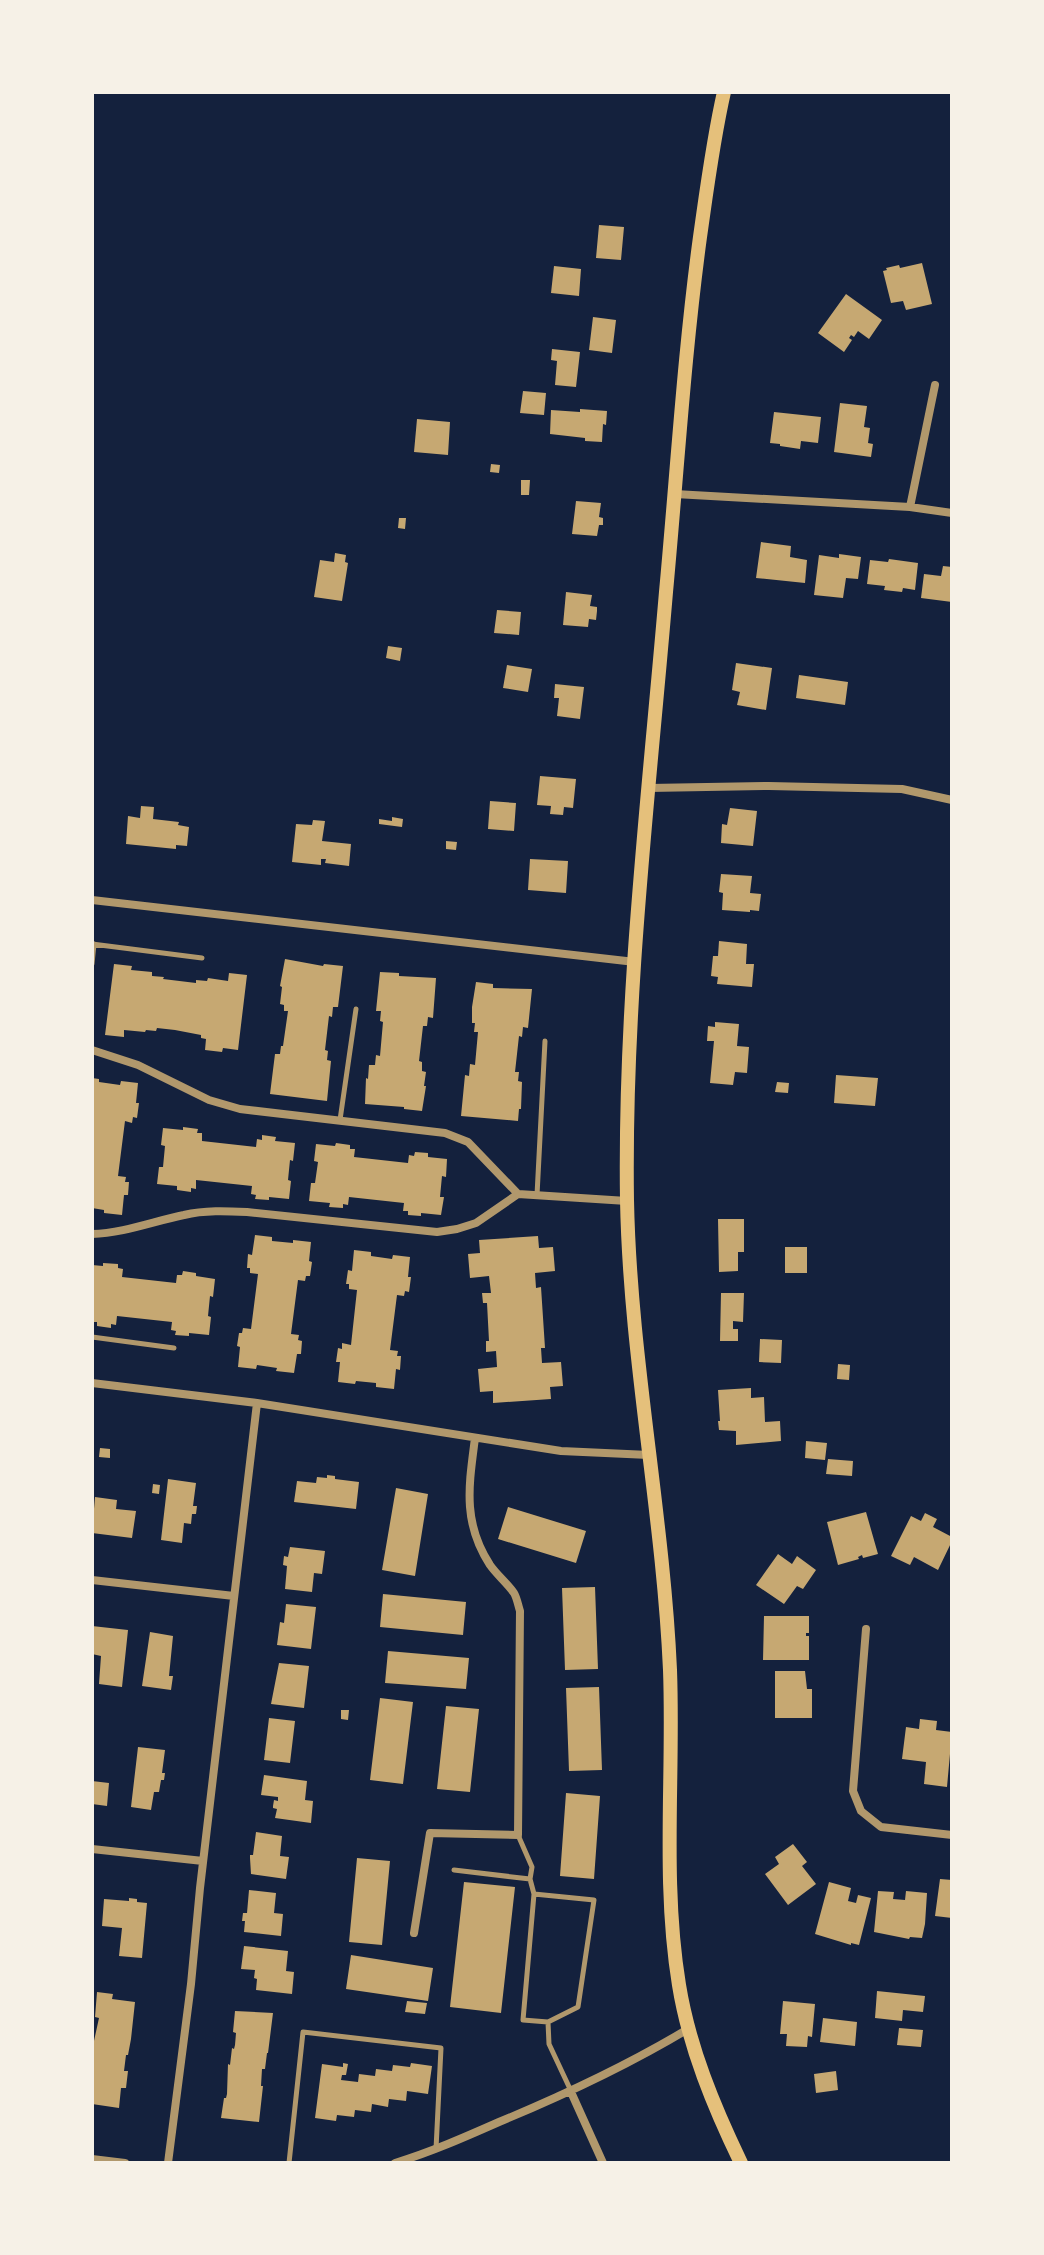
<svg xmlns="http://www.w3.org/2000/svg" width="1044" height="2255" viewBox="0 0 1044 2255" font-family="Commissioner,sans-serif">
  <rect width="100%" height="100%" fill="#14213d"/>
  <path fill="#c6a872" d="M599,225L624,227L621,260L596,258Z
    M922,263L932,304L906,310L903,301L891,303L883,271L887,270L886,268L899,265L900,268Z
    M554,266L581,269L579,296L551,293Z
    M846,294L882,320L869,339L858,331L854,337L851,335L849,338L852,340L844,352L818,333Z
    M593,317L616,320L612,353L589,350Z
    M552,349L580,352L576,387L555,385L557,361L551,360Z
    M523,391L546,393L544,415L520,413Z
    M840,403L867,406L864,427L870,428L868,443L873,444L871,457L834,452Z
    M580,409L607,411L606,425L603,424L602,442L585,441V438L550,434L551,410L580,412Z
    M774,412L821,417L818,443L801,441L800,449L780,446V444L770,443Z
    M417,419L450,422L448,455L414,452Z
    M491,464L500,465L499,473L490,472Z
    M521,480H530L529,495H521Z
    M576,501L601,503L599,517L603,518V525H599L597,536L572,534Z
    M399,518H406L405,529L398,528Z
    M761,542L791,546L790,557L807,560L805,583L756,578Z
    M335,553L346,555L345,562L348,563L342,601L314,597L320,560L334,562Z
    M839,554L861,557L858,579L846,578L843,598L814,595L819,555L839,558Z
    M889,559L918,563L915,590L903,588L902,592L884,590L885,586L867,584L870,560L888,562Z
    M943,566L952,567V602L921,598L924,574L941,576Z
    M566,592L592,595L590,606L597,607V611L596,620L589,619L588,627L563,625Z
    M497,610L521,612L519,635L494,633Z
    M388,646L402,648L400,661L386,658Z
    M736,663L772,668L766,710L737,705L740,692L732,690Z
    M507,665L532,669L528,692L503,688Z
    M799,675L848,682L845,705L796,698Z
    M555,684L584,687L580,719L557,716L559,698H554Z
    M540,776L576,779L573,808L564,807L563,815L550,814L551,806L537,805Z
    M490,801L516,803L514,831L488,829Z
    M141,806L154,807L153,819L179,822L178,825L189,827L187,846L176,845V849L126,844L128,816L140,818Z
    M730,808L757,811L753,846L721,843L722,824L727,825Z
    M392,817L403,819L402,827L379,824V819L392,821Z
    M313,820L325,821L322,841L351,844L349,866L325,863L326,859H321V865L292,862L296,824L312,825Z
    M446,841L457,842L456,850L446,849Z
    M530,859L568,861L566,893L528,890Z
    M721,874L752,876L750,893L761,894L759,911L750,910V912L722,910L723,893L719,892Z
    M719,941L747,944L746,964H754L752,987L717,984L718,977L711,976L713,956H718Z
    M285,959L323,966L324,964L343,966L338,1007H333L332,1017L329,1016L325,1050L328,1051L327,1060L331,1061L327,1101L270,1094L275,1054H280L281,1046H283L288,1011H284V1005L280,1004L282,987L280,986Z
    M114,964L132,966L131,970L152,972V976L164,977L163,979L196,983V980L207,981L208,978L228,981L229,973L247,975L238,1050L223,1048L222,1052L205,1050L206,1039L201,1038V1035L175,1030L157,1028L156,1031L146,1030L145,1032L124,1030V1037L105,1035Z
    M380,972L399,973V976L436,978L433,1018L428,1017L427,1026H423L419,1061L422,1062V1071L426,1072L424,1086H426L422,1111L404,1109V1107L365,1104L366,1078L368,1079L369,1065H375L376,1055L380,1056L383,1022L380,1021L381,1011H376Z
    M476,982L493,984V988L532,989L528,1028L523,1027L522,1037L519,1036L515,1072H519L518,1081L522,1082L521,1109H519L518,1121L461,1116L465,1075L469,1076L470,1064L475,1065L478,1032H474L475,1023H472V1007Z
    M715,1022L739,1024L737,1046L749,1047L747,1073L735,1072L733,1085L710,1083L714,1041H707L708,1026L715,1027Z
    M836,1075L878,1078L875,1106L834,1103Z
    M92,1078L99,1079V1082L120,1085L121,1081L138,1083L136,1103H139L137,1118L133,1117L132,1123L125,1121L118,1176L126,1177L125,1182H129L128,1195H124L122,1215L104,1213V1210L92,1208Z
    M777,1082L789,1083L788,1093L775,1092Z
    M183,1127L198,1129L197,1133H202V1141L256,1147L257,1139L262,1140V1135L276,1137L275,1141L295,1143L293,1161L290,1160L288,1180L291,1181L289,1199L269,1197V1200L255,1199L256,1195L251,1194L252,1186L196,1180V1189L191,1188V1192L177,1190V1186L157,1184L159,1167H163L165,1146L161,1145L163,1128L183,1130Z
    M336,1143L350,1145V1149H355L354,1157L408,1163L409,1155L414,1156L415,1152L428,1153V1157L447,1159L446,1177L442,1176L440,1197H444L441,1215L421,1213V1216L408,1215V1211H403L404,1203L349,1197L348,1205L343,1204V1208L329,1207L330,1203L309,1201L311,1183H315L318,1162L314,1161L316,1144L335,1146Z
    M718,1219H744V1252H738V1271L719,1272Z
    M255,1235L272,1237V1241L293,1243V1240L311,1242L309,1261L312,1262L310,1276H306L305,1281L298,1280L291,1334L299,1335L298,1340L302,1341L301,1354H297L294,1373L276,1371L277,1368L257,1365L256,1369L238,1367L240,1347L237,1346L239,1333H242L243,1328L251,1329L258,1274L250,1273V1268H247L248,1254L252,1255Z
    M538,1236L539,1248L553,1247L555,1271L535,1273L536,1288L541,1287L545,1348H541L542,1363L561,1362L563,1386L550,1387L551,1399L493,1403V1391L480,1392L478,1369L497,1367L496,1351L486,1352V1341H489L487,1303H483L482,1293H491L489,1276L470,1278L468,1254L480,1253L479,1240Z
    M785,1247H807V1273H785Z
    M354,1250L371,1252V1256L392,1259L393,1255L410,1257L408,1277H411L409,1292L405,1291L404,1296L397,1295L390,1350L398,1351L397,1356H401L400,1370L396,1369L394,1389L376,1387V1383L356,1381L355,1384L338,1382L340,1362H336L338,1348L342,1349V1343L351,1345L357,1290L349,1289V1284H346L348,1270L352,1271Z
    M103,1263L118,1264V1268L123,1269L122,1277L176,1283L177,1275H182L183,1271L196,1273V1276L215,1279L213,1297L210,1296L208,1316L211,1317L209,1335L189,1333V1336L175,1335L176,1331L171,1330L172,1322L117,1316L116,1325L111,1324V1328L97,1326V1322H92V1265L103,1266Z
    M721,1293H744L743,1322L733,1321V1329H738V1341H720Z
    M760,1339L782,1340L781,1363L759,1362Z
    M838,1364L850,1365L849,1380L837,1379Z
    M751,1388V1398L764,1397L765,1422L780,1421L781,1441L736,1445V1431L719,1430L718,1421H720L718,1390Z
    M806,1441L827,1443L825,1460L805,1458Z
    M100,1448L110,1449V1458L99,1457Z
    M828,1459L853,1461L852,1476L826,1474Z
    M327,1475L335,1476V1479L359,1482L356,1509L294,1502L297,1481L316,1483L317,1477L327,1478Z
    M168,1479L196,1483L193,1506H197L196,1514H192L191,1524L184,1523L182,1543L161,1540Z
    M153,1484L160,1485L159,1494L152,1493Z
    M396,1488L428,1494L415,1576L382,1570Z
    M95,1497L117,1500L116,1509L136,1511L132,1538L92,1533Z
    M508,1507L586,1531L576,1563L498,1539Z
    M866,1512L878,1554L863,1558L862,1555L858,1557L859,1559L838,1565L827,1522Z
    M925,1513L937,1519L933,1527L952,1537V1541L938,1570L914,1557L910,1565L891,1556L911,1516L921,1521Z
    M290,1547L325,1551L322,1574L314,1573L312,1592L285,1589L287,1566L283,1565L284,1556L288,1557Z
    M778,1554L792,1564L797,1556L816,1570L803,1589L797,1586L784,1604L756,1585Z
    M595,1587L598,1669L565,1670L562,1588Z
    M383,1594L466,1602L463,1635L380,1627Z
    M286,1604L316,1607L311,1649L277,1645L280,1622L284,1623Z
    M764,1616H809V1633H806V1636H809V1660H763Z
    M92,1626L128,1630L122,1687L99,1684L101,1656L92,1654Z
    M150,1632L173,1636L169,1676H173L171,1690L142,1686Z
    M388,1651L469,1658L466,1689L385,1683Z
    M279,1663L309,1666L304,1708L271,1704Z
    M775,1671H805L807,1689H812V1718H775Z
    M599,1687L602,1770L569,1771L566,1688Z
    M380,1698L413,1702L403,1784L370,1780Z
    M446,1706L479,1709L470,1792L437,1789Z
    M341,1710H349L348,1720L341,1719Z
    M269,1718L295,1721L290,1763L264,1760Z
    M920,1719L937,1721L936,1730L952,1732L947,1787L924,1784L926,1762L902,1759L906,1727L919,1729Z
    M138,1747L165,1750L162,1773H165L164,1780H161L159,1792H154L151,1810L131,1807Z
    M264,1775L307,1781L305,1800L313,1801L311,1823L275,1818L277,1809L273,1808V1806L274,1800L278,1801V1797L261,1795Z
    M92,1781L109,1783L107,1806L92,1804Z
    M566,1793L600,1796L594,1879L560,1876Z
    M256,1832L282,1836L280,1856L289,1857L286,1879L251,1874L250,1858V1855H253Z
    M793,1844L807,1862L802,1866L816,1884L788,1905L765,1874L779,1864L775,1857Z
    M357,1858L390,1861L382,1945L349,1942Z
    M940,1879L952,1880V1918L935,1916Z
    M464,1882L515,1887L501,2013L450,2007Z
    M829,1882L851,1888L848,1901L856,1903L858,1895L871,1898L859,1945L851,1943V1945L815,1934Z
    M249,1890L276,1893L274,1913L283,1914L281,1936L244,1932L245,1921H242L243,1913H247Z
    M878,1891L894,1892L893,1899L905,1900L906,1891L927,1893L925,1924L922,1938L910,1937L909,1939L874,1932Z
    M129,1898L137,1899V1902L147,1903L142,1958L119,1956L122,1928L102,1926L104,1899L129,1901Z
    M244,1946L288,1951L286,1971L294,1972L292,1994L256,1990L257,1979L254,1978L255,1970L241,1969Z
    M351,1955L433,1968L428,2001L346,1989Z
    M877,1991L925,1996L923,2012L903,2010L902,2021L875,2018Z
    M97,1992L113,1994L112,1999L135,2002L131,2039L128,2055H126L124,2071H128L126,2088H121L119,2108L92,2104V2050L99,2018L95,2017Z
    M407,2001L427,2003L425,2014L405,2012Z
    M783,2001L815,2004L812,2037L808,2036L807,2047L786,2046L787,2034H780Z
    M235,2011L273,2013L268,2053H267L265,2069H262L261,2086H263L259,2122L221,2118L224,2098H226L227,2094L228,2064L230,2065L232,2048L234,2049L235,2045L236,2033L233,2032Z
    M823,2018L857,2022L855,2046L820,2042Z
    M899,2028L923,2030L921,2047L897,2045Z
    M343,2063L348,2064L346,2075H342L341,2080L358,2082L359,2074L375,2076L376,2069L392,2071L393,2065L410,2067L411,2063L432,2066L428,2094L407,2091L406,2101L389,2099L388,2107L372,2104L371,2112L355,2110L354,2117L337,2115L336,2121L315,2118L322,2064L343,2067Z
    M836,2071L838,2090L816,2093L814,2074Z"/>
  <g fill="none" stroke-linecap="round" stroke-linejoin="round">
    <path stroke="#b1986c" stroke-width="5" d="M92,944L202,958
      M92,964L94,944
      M340,1120L356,1009
      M537,1195L545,1041
      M92,1337L174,1348
      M518,1835L532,1867L530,1879
      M454,1870L530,1879L534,1894
      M548,2022L523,2020L534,1894L594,1900L578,2007L548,2022L549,2044L571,2091
      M289,2163L303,2032L441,2048L436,2149"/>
    <path stroke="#b1986c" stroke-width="8" d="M675,494L910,507L952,513
      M910,507L935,385
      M649,788L769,786L902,789L952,800
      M92,900L635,962
      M92,1050L138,1065L209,1100L240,1109L445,1133L468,1142L518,1194
      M92,1234C124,1233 154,1221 184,1215C205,1210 226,1211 247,1212L437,1232L457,1229L476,1223L518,1194L627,1201
      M92,1383L257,1403L561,1451L649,1455
      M92,1580L234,1596
      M866,1629L853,1791L861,1811L881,1827L952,1835
      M92,1849L203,1861
      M414,1933L430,1833L518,1835L520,1611C518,1605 517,1598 514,1593C507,1583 497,1575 490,1565C462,1522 469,1485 475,1438
      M571,2092L603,2163
      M92,2159L125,2163
      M168,2163L191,1984L200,1888L257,1403
      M395,2163C431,2152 465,2137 499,2122C564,2095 628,2065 688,2029"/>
    <path stroke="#e5c07b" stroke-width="14" d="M724,92C713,140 707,188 700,237C684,355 677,474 666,592C649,794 624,997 627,1200C630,1358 663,1513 670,1670C674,1775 662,1881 679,1985C689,2047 714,2107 741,2163"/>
  </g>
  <rect width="1044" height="2255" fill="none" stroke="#f6f1e7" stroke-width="188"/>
</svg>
